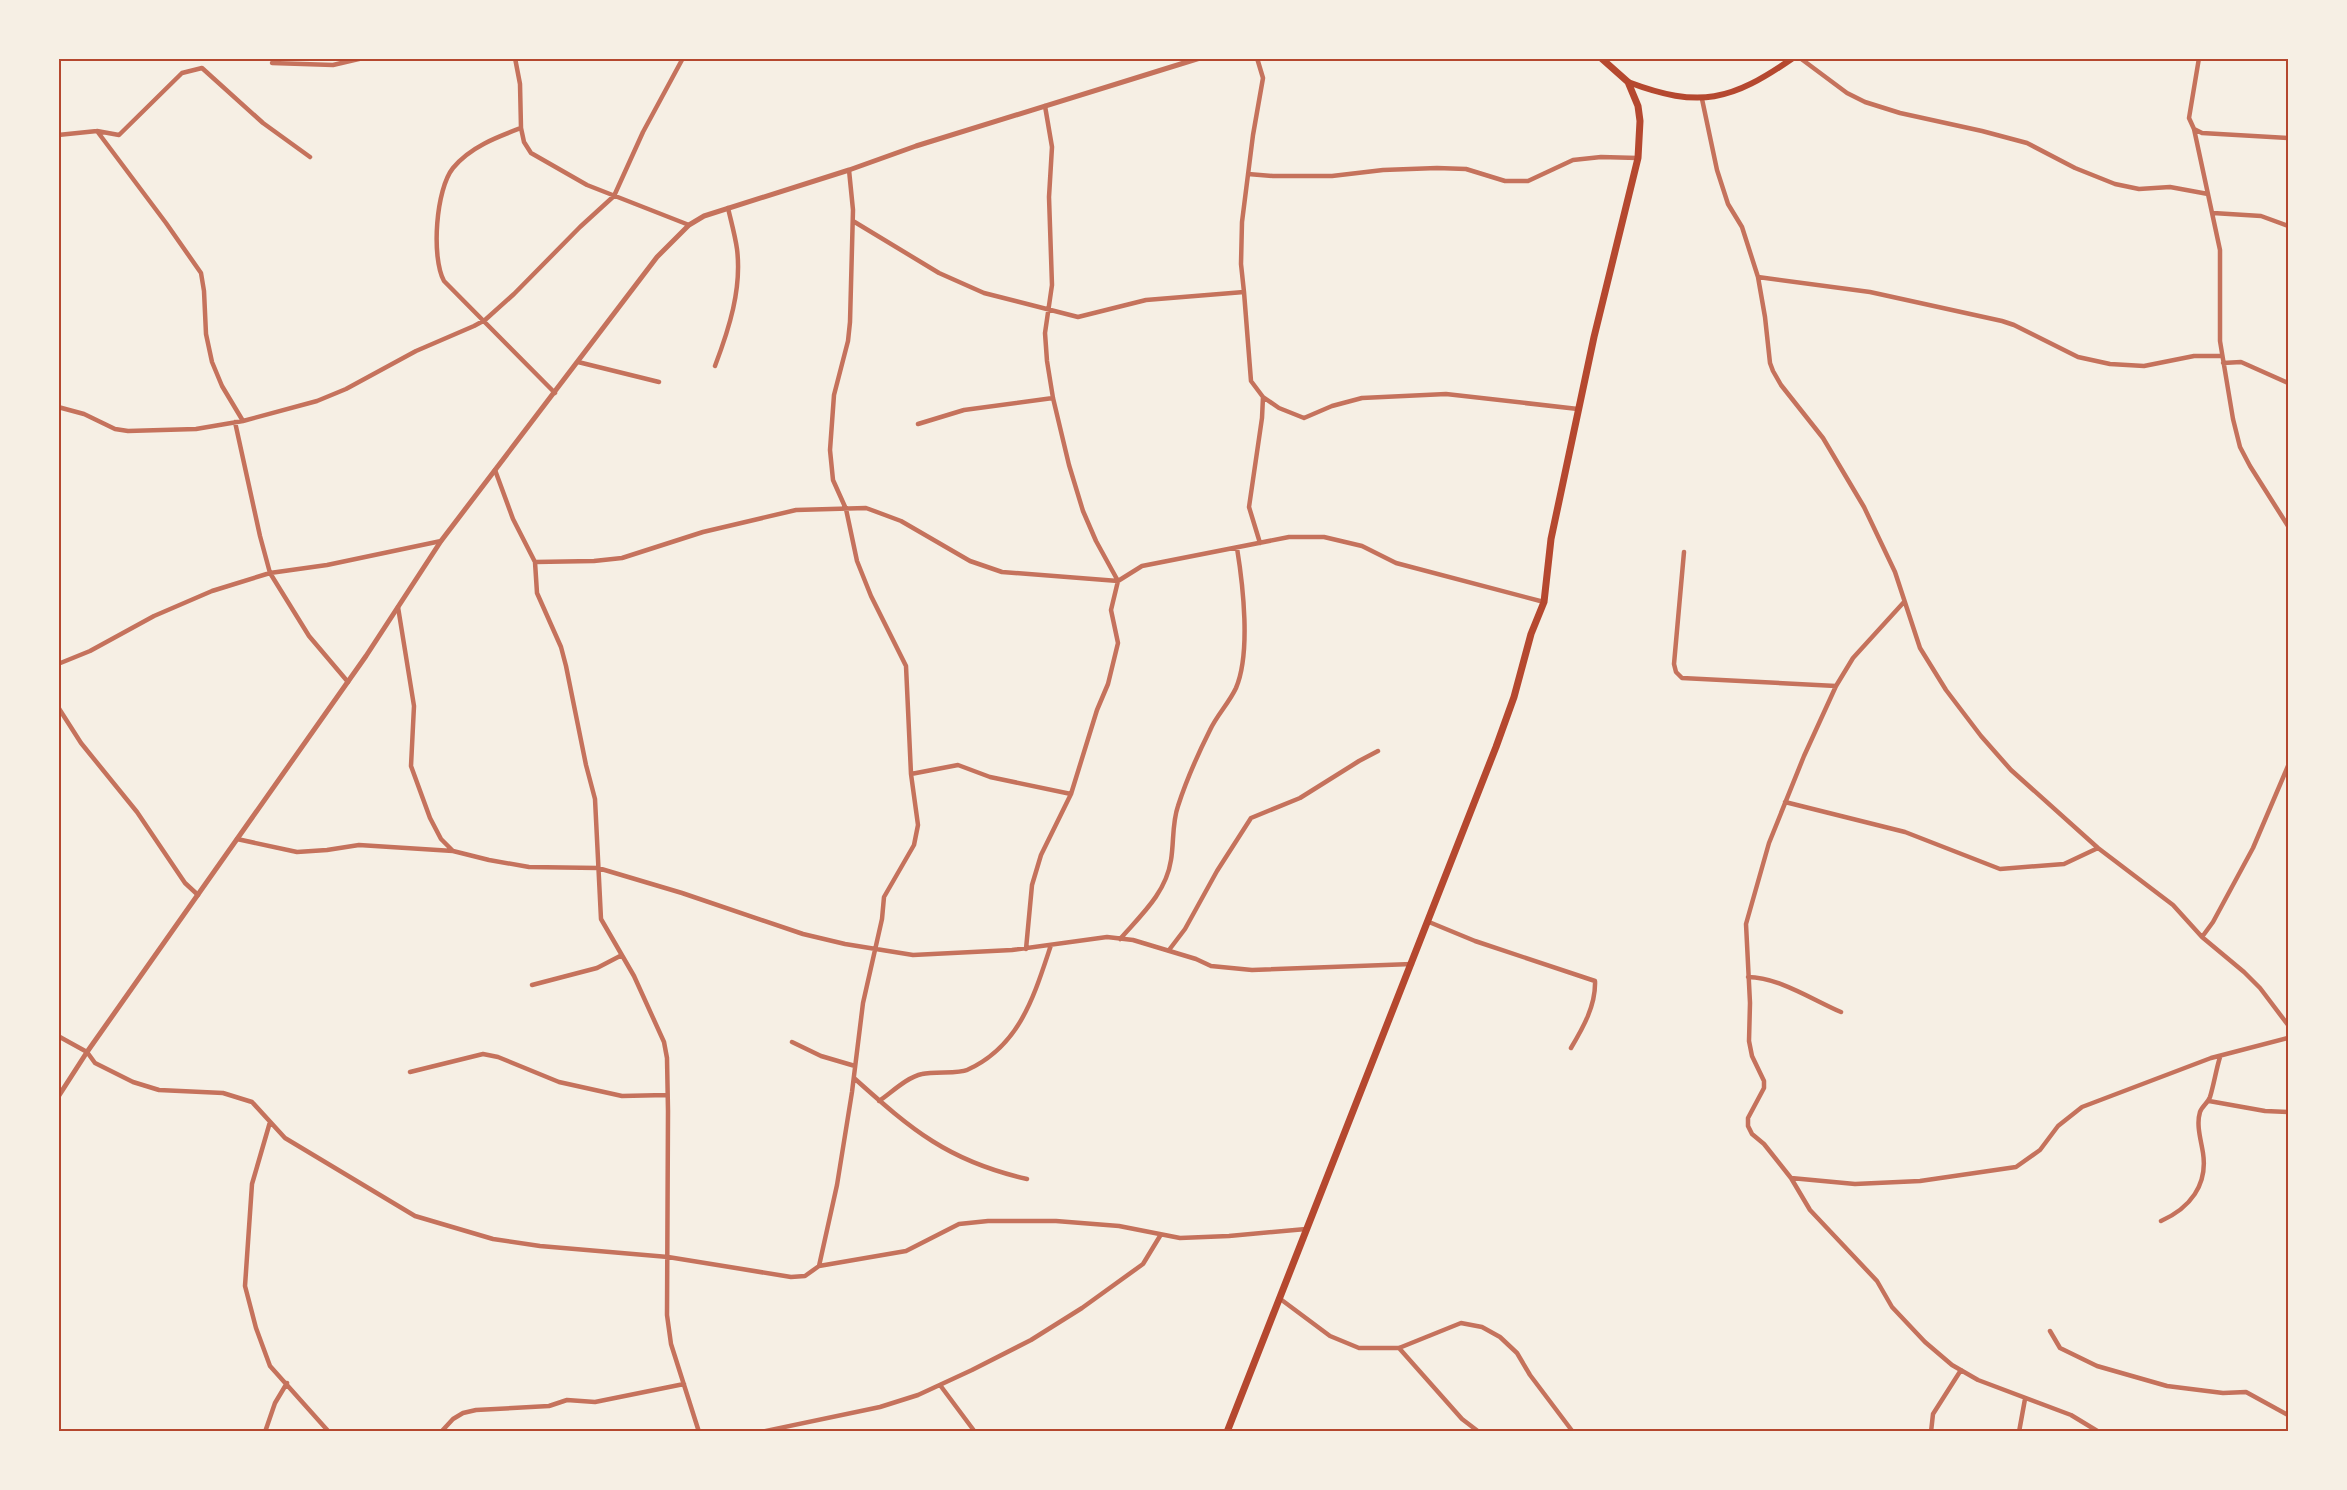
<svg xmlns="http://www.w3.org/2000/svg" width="2347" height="1490" viewBox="0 0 2347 1490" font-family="Montserrat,sans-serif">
  <rect width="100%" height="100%" fill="#f6efe4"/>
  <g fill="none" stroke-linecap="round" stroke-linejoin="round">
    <path stroke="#c5725c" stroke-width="4.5" d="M515,58L520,84L521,128L524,142L531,153L587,185L689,225
      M1800,58L1847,93L1865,102L1900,113L1982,131L2027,143L2075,168L2115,184L2139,189L2170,187L2208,194
      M2199,58L2189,118L2194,129L2220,250V341L2233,419L2240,447L2250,466L2288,526
      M272,63L333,65L363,58
      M1702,99L1717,170L1728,204L1742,227L1758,277L1765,317L1770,363L1773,371L1781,385L1823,438L1864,507L1895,572L1920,648L1946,690L1981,736L2011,770L2098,848L2173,905L2202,937L2244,972L2260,988L2288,1025
      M521,128C497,137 470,147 453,168C436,189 431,257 444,281L555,393
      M2194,129L2202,133L2288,138
      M97,131L119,135L182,73L202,68L263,123L310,157
      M58,135L97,131L166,223L201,273L204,291L206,334L212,362L222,386L243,421
      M1248,174L1273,176H1332L1383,170L1437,168L1466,169L1505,181H1528L1573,160L1601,157L1638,158
      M2213,213L2261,216L2288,226
      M853,221L939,273L984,293L1078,317L1146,300L1244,292L1251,381L1263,397L1262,418L1249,507L1260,543
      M1758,277L1870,292L2002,321L2014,325L2078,357L2110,364L2144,366L2194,356H2222
      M1244,292L1241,264L1242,222L1253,135L1263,78L1257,58
      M578,362L659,382
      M2223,363L2241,362L2288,383
      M715,366C729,329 742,289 737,249C735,235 731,221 728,208
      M1263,397L1279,408L1304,418L1332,406L1362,398L1446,394L1578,409
      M58,407L84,414L115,429L128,431L196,429L243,421L317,401L346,389L416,351L474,326L485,320L514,294L580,227L614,196L643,132L683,58
      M235,422L260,536L270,573L309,636L348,682
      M918,424L964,410L1053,398
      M495,470L513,519L535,562L537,593L561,647L566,666L586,765L595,799L601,919L634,976L664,1042L667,1058L668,1111L667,1315L671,1344L699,1432
      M1684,552L1674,664L1676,672L1682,678L1836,686
      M535,562L594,561L622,558L703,532L796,510L866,508L901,521L970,561L1002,572L1118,581L1142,566L1289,537H1324L1362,546L1396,563L1544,602
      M1904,602L1853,658L1836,686L1804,756L1769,843L1746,924L1750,1003L1749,1041L1752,1056L1764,1081V1088L1748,1118V1126L1752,1134L1764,1144L1791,1178L1810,1210L1877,1281L1892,1307L1925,1342L1952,1365L1978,1380L2071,1415L2099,1432
      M398,607L414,706L411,766L430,818L441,839L453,851L489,860L529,867L598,868L682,893L803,934L845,944L913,955L1012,950L1107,937L1133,940L1196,959L1211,966L1252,970L1412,964
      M58,664L90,651L154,616L212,591L270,573L327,565L441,541
      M58,707L81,743L137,812L185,883L198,895
      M911,774L958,765L990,777L1071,794
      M1785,802L1905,832L2000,869L2064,864L2098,848
      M237,839L297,852L327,850L359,845L453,851
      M1429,922L1475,941L1595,981C1596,1005 1583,1028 1571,1048
      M2202,937L2213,922L2253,848L2288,766
      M1120,939C1141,915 1166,893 1171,860C1174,842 1172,823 1178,806C1186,781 1198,754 1210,730C1217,715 1229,703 1236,688C1251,653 1243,585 1237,548
      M1026,949L1032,885L1041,855L1071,794L1097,710L1108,684L1118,643L1111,610L1118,581L1096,541L1083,511L1069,465L1053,398L1047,361L1045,333L1052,285L1049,197L1052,147L1045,106
      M1169,950L1185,929L1217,871L1251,818L1300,798L1359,761L1378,751
      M1748,977C1778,977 1813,1000 1841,1012
      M532,985L597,968L622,955
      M58,1036L87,1052L95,1063L133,1082L159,1090L223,1093L252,1102L285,1138L415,1216L493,1239L540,1246L668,1257L791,1277L805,1276L819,1266L837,1185L852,1092L863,1003L882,919L884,897L914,845L918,825L911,774L906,666L871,596L857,561L846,509L833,480L830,450L834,395L848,341L850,322L853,210L849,170
      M792,1042L821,1056L855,1066
      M410,1072L483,1054L498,1057L559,1082L622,1096L666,1095
      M854,1078C912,1130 948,1161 1027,1179
      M879,1101C891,1093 907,1077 922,1074C934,1071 959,1074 967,1070C1020,1046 1034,996 1051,945
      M2209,1101L2265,1111L2288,1112
      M270,1122L252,1184L245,1286L256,1328L270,1366L329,1432
      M1791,1178L1855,1184L1920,1181L2016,1167L2040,1150L2058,1126L2082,1107L2211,1058L2288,1038
      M2161,1221C2190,1208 2208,1185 2203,1153C2201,1140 2196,1125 2200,1112C2202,1106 2208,1103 2210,1097C2214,1084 2216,1070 2220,1057
      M819,1266L906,1251L959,1224L988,1221H1056L1119,1226L1180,1238L1229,1236L1306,1229
      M1279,1298L1330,1336L1359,1348H1399L1461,1323L1482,1327L1500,1337L1517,1353L1530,1375L1573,1432
      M2050,1331L2060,1348L2097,1366L2167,1386L2223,1393L2246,1392L2288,1415
      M1399,1348L1462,1419L1479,1432
      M940,1385L975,1432
      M265,1432L275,1403L287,1383
      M441,1432L453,1419L463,1413L476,1410L549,1406L567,1400L595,1402L684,1384
      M761,1432L880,1407L918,1395L972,1370L1031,1340L1082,1308L1143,1264L1160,1236
      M1931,1432L1933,1414L1961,1370
      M2019,1432L2025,1399"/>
    <path stroke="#c5725c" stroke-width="5" d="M58,1097L87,1052L366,656L441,541L657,257L689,225L704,216L849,170L916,146L1200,58"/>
    <path stroke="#b5482f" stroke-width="6" d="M1628,82C1700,109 1731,101 1793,58"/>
    <path stroke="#b5482f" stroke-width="7" d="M1227,1432L1496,747L1514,697L1531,634L1544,602L1551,539L1594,337L1638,158L1640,121L1638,106L1628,82L1601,58"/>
  </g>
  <rect width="2347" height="1490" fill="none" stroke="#f6efe4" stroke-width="120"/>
  <rect x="60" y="60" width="2227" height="1370" fill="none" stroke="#b5482f" stroke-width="2"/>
</svg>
